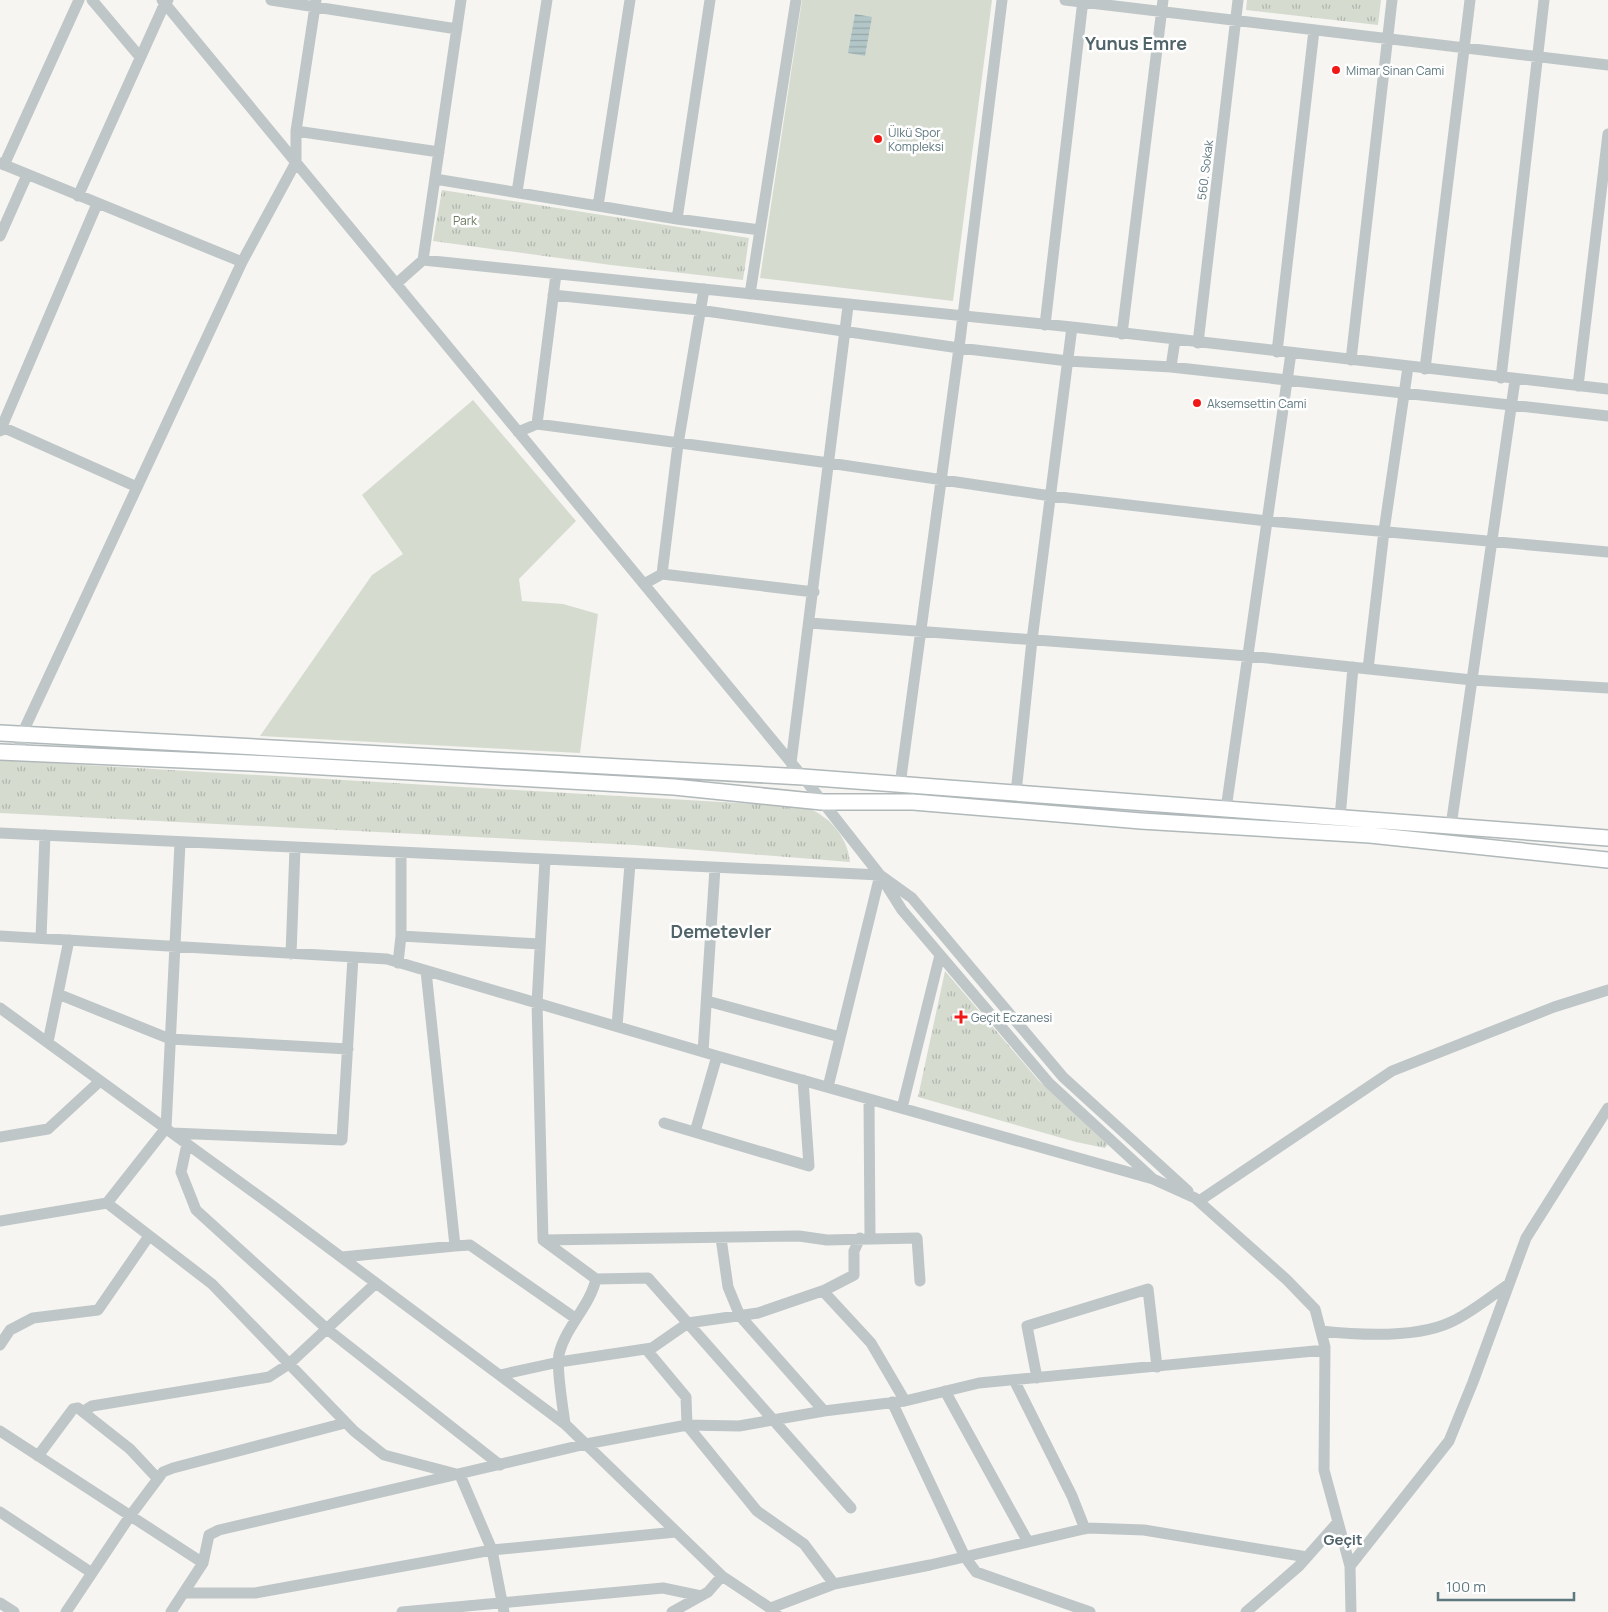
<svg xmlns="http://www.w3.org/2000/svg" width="1608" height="1612" viewBox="0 0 1608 1612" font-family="Manrope,sans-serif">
  <defs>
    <pattern id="grass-tufts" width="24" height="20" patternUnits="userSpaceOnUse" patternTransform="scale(1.25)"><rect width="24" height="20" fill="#d6dbd0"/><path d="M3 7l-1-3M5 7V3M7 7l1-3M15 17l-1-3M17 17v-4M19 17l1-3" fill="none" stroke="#b1b6ae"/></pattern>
    <pattern id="water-rules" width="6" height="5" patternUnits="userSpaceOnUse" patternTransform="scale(1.25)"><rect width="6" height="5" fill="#b3c6c7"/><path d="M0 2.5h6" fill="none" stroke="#95a6a7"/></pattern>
  </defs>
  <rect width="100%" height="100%" fill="#f6f5f1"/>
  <path fill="url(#grass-tufts)" d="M1247,0H1381L1378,25L1246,10Z
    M442,190L749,238L743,280L611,265L433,241Z
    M0,760L807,807C830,818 847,835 850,862L634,845L0,813Z
    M945,971L1039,1081L1109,1143L1105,1148L1076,1142L918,1097Z"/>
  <path fill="#d6dbd0" d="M802,0H992L953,301L760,278Z
    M473,400L576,521L519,579L522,601L563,604L598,614L580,753L260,736L372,575L403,554L362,495Z"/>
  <path fill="url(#water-rules)" d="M855,14L872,17L865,56L848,53Z"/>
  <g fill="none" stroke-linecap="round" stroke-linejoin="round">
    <defs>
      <path id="major" d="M0,733L803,777L1608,838
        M0,752L271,764L674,787L822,802H913L1141,821L1370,835L1608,860"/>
    </defs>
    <use href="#major" stroke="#b0b8ba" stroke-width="18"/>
    <path stroke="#bfc6c8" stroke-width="11" d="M92,0L140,57
      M162,0L803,777L880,875L902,910L1049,1083L1152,1178
      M271,0L457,29
      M1065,0L1608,65
      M296,131L439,152
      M0,163L242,262
      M4,165L79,0
      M435,179L677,219L760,230
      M517,192L547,0
      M78,196L165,3L168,0
      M598,206L630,0
      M677,219L710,0
      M0,236L27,175
      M423,260L461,0
      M396,284L423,260L1072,327L1608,389
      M750,294L796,0
      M553,295L699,310L959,348L1068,361L1171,367L1608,416
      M1045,325L1083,0
      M1122,334L1163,0
      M1198,343L1238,0
      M1277,352L1314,30
      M1351,360L1392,0
      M1171,367L1175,340
      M1425,369L1470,0
      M1501,378L1544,0
      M1578,386L1608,134
      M537,424L556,274
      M0,426L137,487
      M0,431L97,204
      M518,432L537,424L829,463L1051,496L1267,521L1608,552
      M662,574L678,444L704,289
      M644,584L662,574L814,592
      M810,623L1248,656L1472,680L1608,688
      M1368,669L1384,531L1408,367
      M19,752L22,734L242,262L296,162V131L316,0
      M791,763L848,306
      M900,785L959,348L1002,0
      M1016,793L1032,640L1072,327
      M1226,809L1291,353
      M1340,818L1353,667
      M1451,826L1515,380
      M0,833L880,875L912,898L1063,1077L1188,1191
      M545,860L537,1003L543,1240L596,1279C590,1306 566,1326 559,1354C556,1368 563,1408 565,1424
      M0,936L387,959L717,1056L1153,1179L1195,1198L1287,1280L1315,1309L1325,1347L1324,1470L1350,1566L1351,1612
      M401,936L540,944
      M41,938L45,835
      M291,954L295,848
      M398,963L401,936V853
      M58,994L170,1039L348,1049
      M707,1001L840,1037
      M0,1008L274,1207L565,1424L722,1576L776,1612
      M617,1026L630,864
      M48,1042L69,940
      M703,1052L715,868
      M828,1087L880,875
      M869,1099L870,1238
      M902,1108L940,955
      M664,1123L809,1166L803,1080
      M695,1132L717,1056
      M172,1133L342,1140L353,957
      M0,1137L48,1129L100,1081
      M187,1144L181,1172L196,1210L327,1329L500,1465
      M1199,1201L1392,1071L1554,1007L1608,990
      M107,1203L212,1284L354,1431L384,1455L460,1475L492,1550L504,1612
      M0,1221L107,1203L166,1128L180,843
      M721,1238L728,1287L740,1316L824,1411
      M543,1240L799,1236L827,1240L917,1238L920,1281
      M455,1246L470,1245L575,1318
      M342,1257L455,1246L426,971
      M596,1279L648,1278L851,1508
      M823,1291L871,1343L905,1401
      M1321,1331C1358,1335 1417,1338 1451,1322C1471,1313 1491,1296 1509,1284
      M0,1345L10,1330L33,1318L98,1310L149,1236
      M646,1349L686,1397L687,1425L757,1511L804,1544L834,1584
      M500,1375L559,1362L652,1348L688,1323L758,1313L825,1290L854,1275V1251L860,1238
      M1037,1378L1027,1326L1148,1289L1157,1367
      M1014,1380L1072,1496L1085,1529
      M945,1391L1028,1542
      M892,1402L965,1557L976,1572L1090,1612
      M84,1411L92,1406L269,1377L289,1364L376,1283
      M0,1431L203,1563
      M38,1456L73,1409L78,1408L130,1449L158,1479
      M0,1512L92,1573
      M1350,1566L1449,1441L1473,1382L1526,1238L1608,1108
      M184,1593H255L492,1550L676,1532
      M0,1603L14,1612
      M771,1608L834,1584L930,1565L1088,1528L1144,1530L1307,1557
      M66,1612L130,1516L163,1472L173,1468L345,1423
      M171,1612L203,1563L209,1535L219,1530L586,1444L687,1425L739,1426L824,1411L905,1401L979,1383L1325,1350
      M402,1612L663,1588L701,1596
      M672,1612L708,1592L722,1576
      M1246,1612L1299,1566L1338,1522"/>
    <use href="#major" stroke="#fff" stroke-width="15"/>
  </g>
  <g fill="#f11916" stroke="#fff" stroke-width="2">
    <circle cx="1336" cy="70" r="5"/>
    <circle cx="878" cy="139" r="5"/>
    <circle cx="1197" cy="403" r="5"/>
    <path d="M958.5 1009.5h5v5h5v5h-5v5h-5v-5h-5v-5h5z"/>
  </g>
  <g text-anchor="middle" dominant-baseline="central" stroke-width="5" stroke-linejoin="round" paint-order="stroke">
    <g font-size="12" fill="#5e787f" stroke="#fff" text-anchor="start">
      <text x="1346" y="70">Mimar Sinan Cami</text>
      <text x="888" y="132">Ülkü Spor<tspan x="888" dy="14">Kompleksi</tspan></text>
      <text x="1207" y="403">Aksemsettin Cami</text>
      <text x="971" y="1017">Geçit Eczanesi</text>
    </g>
    <g font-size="12" fill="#5e787f" stroke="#fff">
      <text transform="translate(1205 170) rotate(-83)">560. Sokak</text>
    </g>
    <g font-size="12" fill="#6c7b61" stroke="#fff">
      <text x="465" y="220">Park</text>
    </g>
    <g font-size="15" font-weight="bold" fill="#506469" stroke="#fff">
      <text x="1343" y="1539">Geçit</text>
    </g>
    <g font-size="18" font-weight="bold" fill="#506469" stroke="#fff">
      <text x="1136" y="43">Yunus Emre</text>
      <text x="721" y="931">Demetevler</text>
    </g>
  </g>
  <path d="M1438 1592v8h136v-8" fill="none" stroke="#5e787f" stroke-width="2.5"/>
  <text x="1446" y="1592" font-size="15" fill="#5e787f" stroke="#ffffff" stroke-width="4" paint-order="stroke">100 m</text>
</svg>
